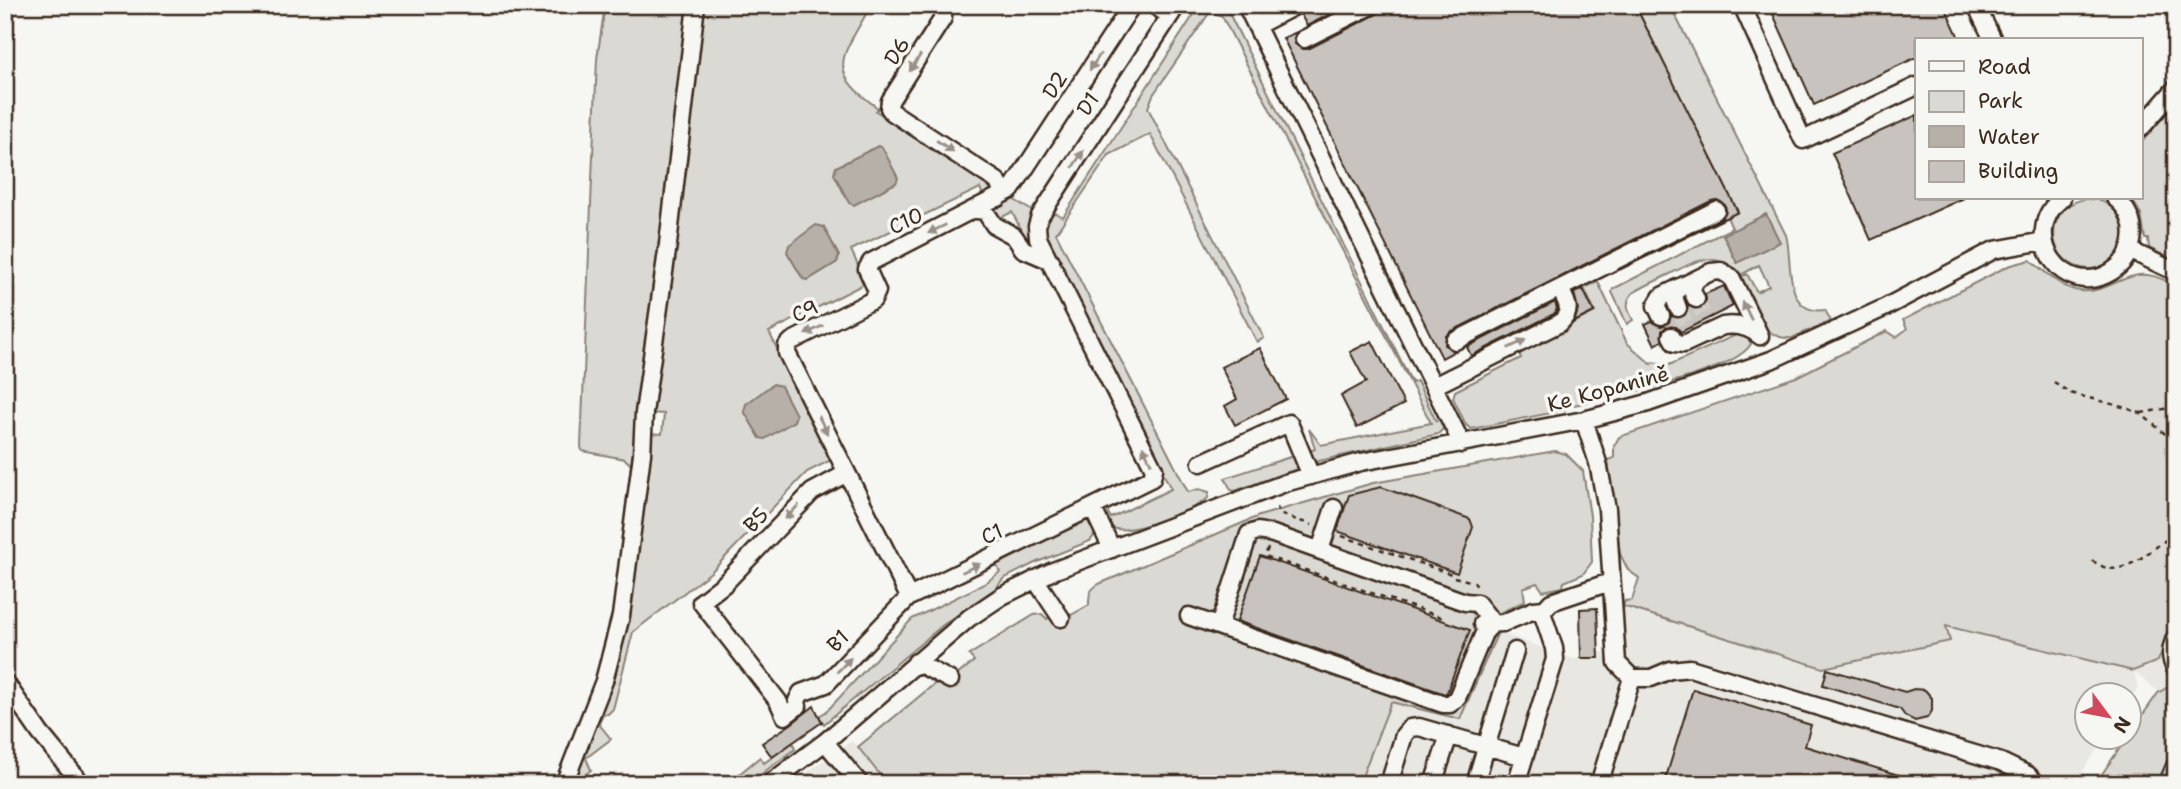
<svg xmlns="http://www.w3.org/2000/svg" width="2181" height="789" viewBox="0 0 2181 789" font-family="'Shantell Sans',sans-serif">
  <rect width="100%" height="100%" fill="#f6f6f2"/>
  <filter id="ink" filterUnits="userSpaceOnUse"><feTurbulence type="fractalNoise" baseFrequency=".0143" numOctaves="2"/><feDisplacementMap in="SourceGraphic" scale="14" xChannelSelector="R" yChannelSelector="G"/><feConvolveMatrix kernelMatrix="1 2 1 2 8 2 1 2 1" color-interpolation-filters="sRGB"/></filter>
  <g filter="url(#ink)">
    <path fill="#e8e7e2" d="M2176,142V702L2167,698L2134,672L2138,687L2129,701L2128,694H2086V736L2105,737L2080,775L2054,774L2045,784H1359L1391,702L1460,719L1498,632L1574,659L1599,658V652H1625L1623,606L1823,668L1945,626L1896,337L1907,329L1903,320L2008,266L2017,267L2065,299L2152,278L2163,255Z
      M851,741L854,743L887,784H791Z"/>
    <path fill="#dad9d3" stroke="#8a8278" stroke-width="2" fill-rule="evenodd" d="M605,5H693L609,655L560,784H555L595,687L611,626L631,465L625,459L582,451L581,446L597,59Z
      M700,5H871C844,56 822,69 878,108L876,111L993,186L995,190L984,197L980,188L851,250L866,283L769,332L831,460L807,472L711,572L633,632L613,709L608,714H603L599,724L611,739L586,758L591,770L579,779L582,784H568L603,696L647,433L662,434L664,414L649,413ZM824,227L839,257L837,262L808,280L804,279Z
      M1200,5H1229L1226,7L1412,383L1417,381L1436,421L1441,419L1443,429L1438,434L1319,461L1235,491L1231,490L1225,478L1315,449L1309,429L1321,445L1431,423L1222,16L1210,12L1153,95L1148,108L1264,338L1257,342L1150,134L1109,155L1056,233L1188,492L1199,489L1209,492L1208,498C1194,511 1130,535 1112,528L1104,511H1107L1111,518L1171,489L1045,234L1047,219L1052,211L1063,217Z
      M1635,5H1670L1786,235C1793,258 1782,316 1825,310L1831,321L1792,338C1760,341 1750,302 1738,279L1747,274L1757,292L1769,286L1759,265L1737,277C1716,247 1694,262 1668,275C1656,281 1644,286 1633,293C1624,302 1628,311 1633,320L1627,324L1612,292L1613,289L1732,228L1727,217L1738,212Z
      M2176,101V262L2149,248L2148,239H2145L2141,214L2131,198H2141V143Z
      M2054 234a35 35 0 1 1 70 0a35 35 0 1 1-70 0Z
      M1013,199L1032,211L1028,243L1012,212L996,220L991,210Z
      M2030,260C2045,271 2061,289 2081,291C2101,293 2116,280 2134,276C2149,272 2162,279 2176,285V621L2158,661L2133,671L1946,626L1950,641L1823,668L1623,606L1625,601L1632,600L1639,578L1628,570L1620,554L1608,460L1614,458V446L1619,437L1796,377L1887,331L1896,337L1907,329L1903,320L2008,266Z
      M1598,282L1627,343L1651,364L1654,362L1667,366L1738,334L1747,336L1751,344C1733,375 1603,398 1565,407V410L1471,429L1466,425L1453,398L1455,391L1521,358L1518,351L1595,312L1584,288Z
      M1555,451L1566,454L1583,471L1590,516L1592,562L1583,574L1564,582L1563,587L1543,591L1537,583L1523,588L1525,601L1499,613L1501,625L1460,719L1391,702L1359,784H887L858,747L938,681L945,685L974,661L969,655L1034,615L1042,614L1047,619L1052,616L1057,623L1089,605C1089,594 1089,590 1099,584L1259,516L1373,483Z
      M1086,521H1091C1094,529 1097,534 1090,541L1035,563L1003,579L996,588L943,625L824,724L819,716L827,711L912,619L984,584L1000,572L996,564Z
      M2168,687L2176,690V784H2095L2158,693Z
      M793,742L795,749L748,784H727L760,757L764,763Z"/>
    <path fill="#b6b0a9" stroke="#857a71" stroke-width="2" d="M878,146L882,147L898,178L896,183L854,205L849,203L834,174L836,167Z
      M1766,214L1780,242L1737,263L1723,235Z
      M816,225L824,227L839,256L837,262L808,280L803,279L787,252L789,245Z
      M773,384L781,386L796,415L794,421L765,439L760,438L744,411L746,404Z"/>
    <path fill="#c8c3be" stroke="#3b2a1e" stroke-width="2" d="M1307,5H1348L1307,26L1301,15Z
      M1382,5H1635L1738,212L1619,270L1721,219L1726,211L1725,205L1717,200L1711,201L1450,332L1446,336L1445,345L1455,351L1442,358L1283,38L1297,32L1294,38L1295,44L1303,49H1308L1377,14Z
      M1769,5H1944L1960,40H1917V57L1814,105Z
      M1917,115V198H1964L1871,240L1832,153Z
      M1724,286L1733,306L1681,332L1676,327H1666L1662,331V341L1655,345L1645,324L1652,321L1661,326L1669,322L1671,316L1682,318L1686,314L1688,305L1695,309L1701,308L1706,300L1705,294Z
      M1583,289L1594,312L1574,322L1578,310L1574,293Z
      M1555,302L1557,309L1554,314L1471,356L1467,347Z
      M1372,341L1404,404L1357,428L1341,396L1366,382L1350,352Z
      M1260,348L1286,399L1235,425L1225,406L1237,399L1221,367Z
      M1381,487L1470,519L1473,527L1457,573L1337,531L1349,495Z
      M1260,556L1470,630L1447,692L1445,694L1237,621Z
      M1597,608L1599,658H1581L1580,609Z
      M1827,669L1905,692L1914,689L1925,690L1932,698V711L1927,718L1915,721L1905,716L1900,709L1823,685Z
      M1693,689L1811,725L1805,746L1918,781V784H1664Z
      M814,706L822,722L772,757L762,743L791,724Z
      M2176,741V784H2157Z"/>
    <g fill="none" stroke-linecap="round" stroke-linejoin="round">
      <path stroke="#d1cdc8" stroke-width="16" stroke-dasharray="16 8" stroke-linecap="butt" d="M1696,299L1706,319
        M1678,308L1688,328"/>
      <defs>
        <path id="minor" d="M936,5L943,10V18L890,101L889,108L892,112L997,181L1002,189L998,198
          M1154,5L1170,16
          M1246,5L1462,444
          M1742,5L1803,140L1917,86
          M1976,5L1993,40
          M1256,26L1297,5
          M1304,39L1372,5
          M2141,128L2176,88
          M2062,198C2017,234 2064,301 2111,272C2122,265 2130,254 2132,241C2135,224 2128,208 2115,198
          M977,210L985,211L994,225L1014,236L1023,249L1051,261
          M2129,250L2176,272
          M1696,299L1691,289L1697,279
          M1678,308L1674,297L1679,287
          M1661,316L1656,306L1662,296L1711,272L1721,271L1731,277L1760,336C1749,326 1737,324 1723,326L1684,344L1675,343L1671,336
          M1455,341L1716,210
          M1434,386L1560,323C1573,311 1567,302 1560,289
          M1584,420L1598,463L1607,509L1617,663L1632,678H1651L1670,670L1690,668L2001,762L2028,775L2037,784
          M1201,463L1289,423L1311,476
          M847,473L812,492L724,584L701,602L778,701L785,716L798,706L797,701L801,693L826,684L909,597L1152,478L1154,469L1038,238L1037,226L1040,216L1177,5
          M1093,509L1112,549
          M1320,550L1334,508
          M1035,579L1061,618
          M909,597L787,353V346L792,341L873,300L877,291L867,269L871,262L1011,190L1132,5
          M1189,616L1443,704H1450L1457,698L1484,633L1493,623
          M1482,624L1503,623L1534,610L1544,609
          M1219,626L1249,534L1258,531L1273,534L1465,602L1477,603L1493,623
          M2176,636C2170,649 2169,658 2176,670
          M916,662L950,680
          M5,682L40,733L82,784
          M825,742L860,784
          M564,784L604,681L621,616L642,454L644,413L668,244L696,5
          M769,784L825,742L969,618L1002,596L1053,571L1285,483L1361,462L1584,420L1648,403L1771,360L1884,308L1994,250L2044,241
          M1389,784L1404,735L1410,728L1419,727L1524,757
          M1433,784L1449,735
          M1475,784L1515,651
          M1516,784L1555,659L1554,648L1542,612L1551,602L1610,582
          M1599,784L1632,678"/>
      </defs>
      <use href="#minor" stroke="#3b2a1e" stroke-width="21"/>
      <path stroke="#3b2a1e" stroke-width="2.5" stroke-dasharray="5 5" stroke-linecap="butt" d="M2054,382L2070,393L2123,407L2140,413L2176,443
        M2141,413L2176,407
        M1277,507L1279,514L1312,525
        M1342,536L1454,575
        M1268,548L1265,556L1441,617L1442,612
        M2092,561C2097,563 2102,567 2107,568C2130,574 2157,543 2176,534
        M1454,577L1474,582L1477,587
        M2121,784C2132,777 2147,776 2159,780"/>
      <use href="#minor" stroke="#f6f6f2" stroke-width="16"/>
    </g>
    <defs><path id="oneway-solid" d="M-6-.8H1V-3.2L6.5 0L1 3.2V.8H-6Z" transform="scale(1.75)"/></defs>
    <g fill="#989088">
      <use href="#oneway-solid" transform="translate(1095 62) rotate(123)"/>
      <use href="#oneway-solid" transform="translate(915 63) rotate(123)"/>
      <use href="#oneway-solid" transform="translate(945 146) rotate(33)"/>
      <use href="#oneway-solid" transform="translate(1078 159) rotate(-57)"/>
      <use href="#oneway-solid" transform="translate(937 229) rotate(154)"/>
      <use href="#oneway-solid" transform="translate(1747 311) rotate(-116)"/>
      <use href="#oneway-solid" transform="translate(814 330) rotate(154)"/>
      <use href="#oneway-solid" transform="translate(1517 344) rotate(-26)"/>
      <use href="#oneway-solid" transform="translate(823 425) rotate(64)"/>
      <use href="#oneway-solid" transform="translate(1147 455) rotate(-116)"/>
      <use href="#oneway-solid" transform="translate(792 512) rotate(133)"/>
      <use href="#oneway-solid" transform="translate(971 568) rotate(-26)"/>
      <use href="#oneway-solid" transform="translate(844 665) rotate(-46)"/>
    </g>
  </g>
  <g text-anchor="middle" dominant-baseline="central" stroke-width="7" stroke-linejoin="round" paint-order="stroke">
    <g font-size="21" fill="#3b2a1e" stroke="#f6f6f2">
      <text transform="translate(897 51) rotate(-57)">D6</text>
      <text transform="translate(1055 85) rotate(-57)">D2</text>
      <text transform="translate(1088 104) rotate(-57)">D1</text>
      <text transform="translate(906 221) rotate(-26)">C10</text>
      <text transform="translate(805 311) rotate(-26)">C9</text>
      <text transform="translate(1608 389) rotate(-15)">Ke Kopanině</text>
      <text transform="translate(756 520) rotate(-47)">B5</text>
      <text transform="translate(992 534) rotate(-26)">C1</text>
      <text transform="translate(838 641) rotate(-46)">B1</text>
    </g>
  </g>
  <rect width="2181" height="789" fill="none" stroke="#f6f6f2" stroke-width="28"/>
  <rect x="14" y="14" width="2153" height="761" fill="none" stroke="#3b2a1e" stroke-width="2.5" filter="url(#ink)"/>
  <rect x="1915" y="38" width="228" height="161" fill="#f6f6f2" stroke="#aba49d" stroke-width="2"/>
  <rect x="1929" y="61" width="35" height="10" fill="#f6f6f2" stroke="#aba49d" stroke-width="2"/>
  <text x="1978" y="74" font-size="21" fill="#3b2a1e">Road</text>
  <rect x="1929" y="91" width="35" height="21" fill="#dad9d3" stroke="#aba49d" stroke-width="2"/>
  <text x="1978" y="108" font-size="21" fill="#3b2a1e">Park</text>
  <rect x="1929" y="126" width="35" height="21" fill="#b6b0a9" stroke="#aba49d" stroke-width="2"/>
  <text x="1978" y="144" font-size="21" fill="#3b2a1e">Water</text>
  <rect x="1929" y="161" width="35" height="21" fill="#c8c3be" stroke="#aba49d" stroke-width="2"/>
  <text x="1978" y="178" font-size="21" fill="#3b2a1e">Building</text>
  <g transform="translate(2108 716) rotate(122)"><circle r="33" fill="#f6f6f2" stroke="#aba49d" stroke-width="2"/>
  <path d="M0-5L12 26L0 18L-12 26Z" fill="#d1495b"/>
  <text y="-10" font-size="19" font-weight="bold" text-anchor="middle" fill="#3b2a1e">N</text>
  </g>
</svg>
